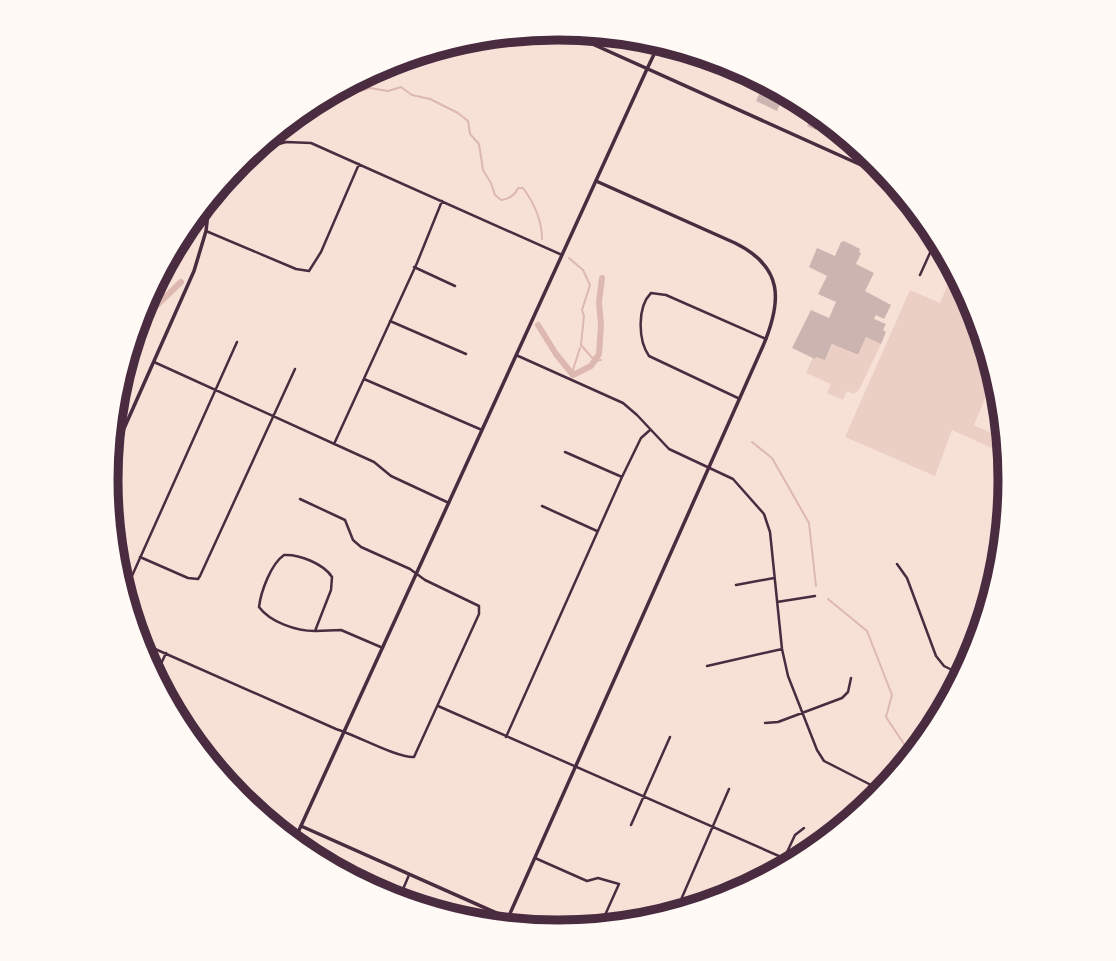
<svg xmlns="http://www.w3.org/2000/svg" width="1116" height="961" viewBox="0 0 1116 961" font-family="Mulish,sans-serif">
  <rect width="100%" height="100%" fill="#f7e1d7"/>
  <path fill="#ebcfc5" d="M950,279L960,284L976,308L991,384L974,425L1002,438L1005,454L952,430L935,476L845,437L910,290L940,303Z
    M866,337L881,344L859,390L853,394L847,391L843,400L827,393L831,384L806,373L814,355L825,360L833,344L858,356Z"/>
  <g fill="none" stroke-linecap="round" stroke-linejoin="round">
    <path stroke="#dcb8b0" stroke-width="2" d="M341,92L360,91L370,88L388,91L401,87L412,95L430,99L458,113L468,121L470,134L479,144L483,170L491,183L495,195L501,200C509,199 515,195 518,188H523C534,203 542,220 542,239
      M569,258L583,270L590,285L582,310L584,316L581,345L595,361L601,360
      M572,373L580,348
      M752,442L772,458L809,523L816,586
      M828,599L867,631L892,695L886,717L910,753"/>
    <path stroke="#dcb8b0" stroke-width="6" d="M140,307L146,311L152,310L181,282
      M538,325L556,354L573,375L591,366L599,354L601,325L599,302L602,278"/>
  </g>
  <path fill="#ccb4b1" d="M764,84L783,97L777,111L756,101Z
    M812,116L820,122L816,130L807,126Z
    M844,241L860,249L859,252L861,253L856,264L874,273L865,291L891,305L884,319L876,315L874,319L886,324L883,330L886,332L881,344L866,337L858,355L832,344L825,360L816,357L815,359L792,348L811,310L829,318L836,302L818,294L827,276L809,267L817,248L835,256L841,242Z"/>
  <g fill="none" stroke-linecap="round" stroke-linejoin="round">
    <path stroke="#4a2c40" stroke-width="2.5" d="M251,152L286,142L311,143L562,255
      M206,231L296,269L309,271L321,252L359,164
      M414,267L455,286
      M920,275L934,244
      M390,321L466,354
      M516,355L623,403L637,415L669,449L733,479L764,514L770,532L782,649L788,676L817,750L824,761L873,786L881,796
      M154,362L374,462L391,476L449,503
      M364,379L482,430
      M740,399L649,356C638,340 637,307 651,293L666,295L766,339
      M334,444L417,263L442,201
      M565,452L622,477
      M542,506L597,531
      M284,555C299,554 324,564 332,577L331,590L315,631C296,631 270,622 259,607C261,591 271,564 284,555Z
      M140,557L188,578L198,579L200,576L295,369
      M897,564L907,578L936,656L944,666L962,675
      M736,585L774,578
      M127,587L237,342
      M777,602L815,596
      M316,631L341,630L383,648
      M137,641L336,729C356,735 397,758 414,757L479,614V606L425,580L410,569L361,547L353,540L345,520L300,499
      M707,666L782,649
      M155,677L166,653
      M438,706L788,860
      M765,723L778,722L842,698L848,692L851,678
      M506,737L622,477L641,438L650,430
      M631,825L670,737
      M535,858L587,881L598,878L619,884L601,924
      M781,865L795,835L804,828
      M398,901L409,875
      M680,902L729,789"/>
    <path stroke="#4a2c40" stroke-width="3.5" d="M647,69L657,48
      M110,460L194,271L206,231L209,204
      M1002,525L1001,497L1009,474
      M301,826L528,927
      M508,918L763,346C782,301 784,267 735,243L596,181"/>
    <path stroke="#4a2c40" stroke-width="3.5" d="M550,30L563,35L568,33L890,178
      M295,839L647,69"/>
  </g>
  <path d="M0 0H1116V961H0ZM118 480a440 440 0 1 1 880 0a440 440 0 1 1-880 0Z" fill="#fffaf5" fill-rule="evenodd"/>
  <path fill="none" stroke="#4a2c40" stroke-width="9" d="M118 480a440 440 0 1 1 880 0a440 440 0 1 1-880 0Z"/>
</svg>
